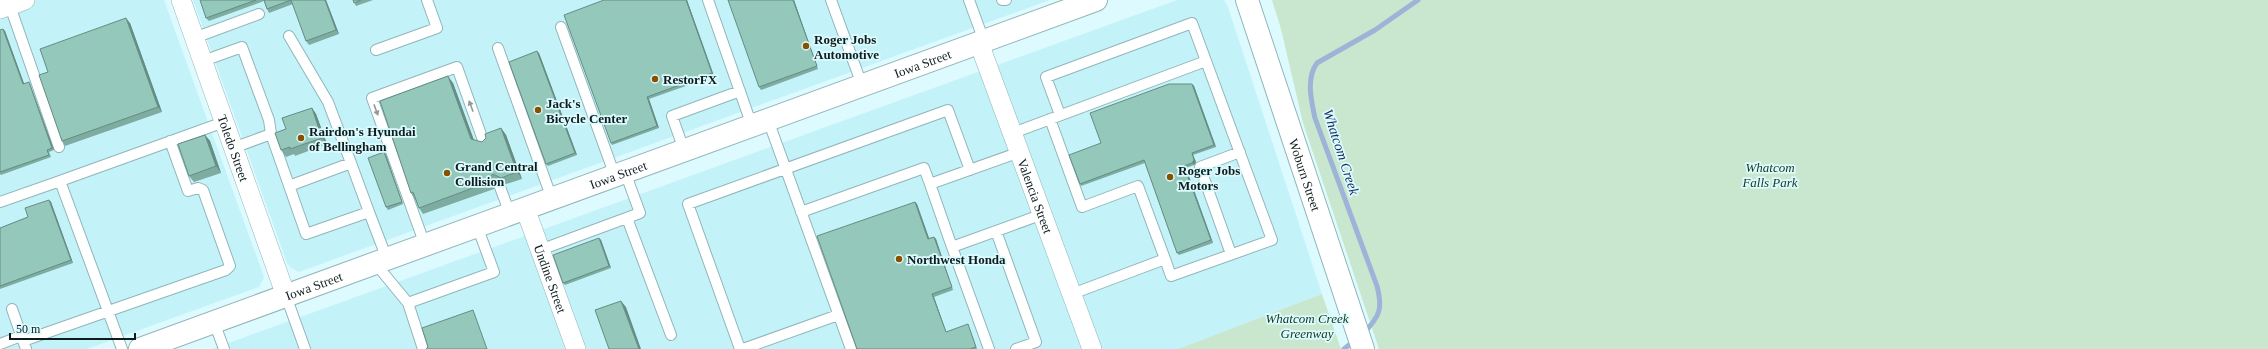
<svg xmlns="http://www.w3.org/2000/svg" width="2268" height="349" viewBox="0 0 2268 349" font-family="Georgia,serif">
  <rect width="100%" height="100%" fill="#ddfbff"/>
  <path fill="#c3f3f9" d="M0,0H164L263,274L264,278L259,287L87,349H0Z
    M193,0H1050L299,272L291,268L287,263Z
    M1177,0H1224L1228,7L1322,294L1178,349H212Z"/>
  <path fill="#c9e6ce" d="M1272,0H2268V349H1379L1303,123L1281,29Z
    M1322,294L1341,349H1178Z"/>
  <g fill="none" stroke-linecap="round" stroke-linejoin="round">
    <path stroke="#9eb3d8" stroke-width="5" d="M1363,334C1380,316 1383,309 1377,286L1315,118C1311,100 1306,78 1317,63L1375,30L1418,0
      M1344,349L1354,341"/>
    <defs>
      <path id="lane" d="M708,0L752,126
        M831,0L862,85
        M969,0L984,41
        M1002,0H1006
        M10,6L59,147
        M561,27L615,176
        M289,36L328,102L351,163
        M194,38L259,14
        M498,48L552,199
        M376,50L437,28L427,0
        M203,61L242,47L269,120L271,134L306,234L369,212L387,259
        M1060,115L1046,77L1192,23L1272,240L1171,276L1165,259L1072,294
        M1050,119L1082,207L1138,186L1165,259
        M768,120L851,349
        M1013,133L1206,61
        M233,148L271,134
        M684,150L672,116L740,91
        M930,184L952,247
        M289,186L351,163L369,212
        M500,187L510,214
        M0,202L60,181
        M801,212L924,168L930,184L1020,152
        M627,218L671,335
        M996,231L1036,342L1016,349
        M425,245L372,98L457,67L484,143
        M540,250L640,213L625,172
        M1231,254L1200,167L1240,152
        M375,263L408,303L423,349
        M286,296L305,349
        M408,303L494,272L477,226
        M12,309L26,349
        M214,322L224,349
        M23,341L226,270L230,266L203,190L198,188L188,191L170,141
        M0,344L21,336
        M122,349L60,181L224,122
        M740,349L688,204L948,110L970,170
        M743,349L838,315
        M989,349L952,247L1043,214"/>
      <g id="street">
        <path id="s1" d="M181,0L286,296"/>
        <path d="M0,9L25,0"/>
        <path id="s2" d="M979,43L1092,349"/>
        <path id="s3" d="M525,208L576,349"/>
      </g>
      <g id="secondary">
        <path id="s4" d="M1247,0L1363,349"/>
        <path id="s5" d="M140,349L1096,0"/>
      </g>
    </defs>
    <use href="#lane" stroke="#90b5b9" stroke-width="12"/>
    <use href="#street" stroke="#90b5b9" stroke-width="20"/>
    <use href="#secondary" stroke="#90b5b9" stroke-width="24"/>
    <use href="#lane" stroke="#fff" stroke-width="10"/>
    <use href="#street" stroke="#fff" stroke-width="19"/>
    <use href="#secondary" stroke="#fff" stroke-width="22"/>
  </g>
  <path fill="#7eaca1" d="M200,0H326L339,34L309,45L306,41L293,4L269,13L267,9L264,1L209,21L206,18Z
    M353,0H373L356,6Z
    M604,0H687L714,76L649,99L659,128L612,145L611,143Z
    M794,0L818,69L761,90L759,87Z
    M130,23L162,112L65,146L62,141L48,72Z
    M3,29L5,31L24,84H30L54,150L49,152L51,157L1,175L0,174V30Z
    M539,53L577,155L548,166L546,164Z
    M453,83L474,140L482,142L501,128L506,135L522,179L506,184L498,181L495,183L494,189L423,214L419,208L415,199L411,193Z
    M1192,84L1194,86L1216,147L1193,155L1196,162L1194,165L1186,168L1213,243L1179,255L1177,253L1145,163L1081,186L1080,184L1101,143Z
    M312,108L316,114L327,144L295,156L294,154L286,157L281,150L286,129Z
    M205,135L210,141L221,173L194,182L189,176Z
    M384,152L386,155L403,204L388,210L386,207Z
    M49,200L51,202L73,263L0,289V228L28,217Z
    M915,202L917,204L929,238L934,237L936,239L953,290L934,297L946,332L969,327L977,349H857Z
    M599,238L601,240L611,268L565,285L563,283Z"/>
  <path fill="#678c83" d="M325,0H326L339,34L336,30Z
    M686,0H687L714,76L712,73Z
    M793,0H794L818,69L817,66Z
    M126,18L130,23L162,112L158,107Z
    M3,29L5,31L25,86L23,84Z
    M537,51L539,53L577,155L575,153Z
    M448,76L453,83L476,146L471,139Z
    M29,82L30,84L54,150L52,148Z
    M1192,84L1194,86L1216,147L1214,145Z
    M647,97L649,99L659,128L657,126Z
    M312,108L316,114L327,144L322,138Z
    M501,128L506,135L522,179L517,172Z
    M205,135L210,141L221,173L216,166Z
    M384,152L386,155L403,204L402,202Z
    M1192,153L1193,155L1196,162L1194,165L1192,163Z
    M1184,166L1186,168L1213,243L1211,240Z
    M490,177L495,183L494,189L489,182Z
    M49,200L51,202L73,263L71,260Z
    M915,202L917,204L930,241L928,239Z
    M934,237L936,239L953,290L952,287Z
    M599,238L601,240L611,268L609,266Z
    M932,294L934,297L947,334L946,332Z
    M621,301L626,307L641,349H639Z"/>
  <path fill="#93c8bb" stroke="#678c83" d="M200,0H256L206,18Z
    M264,0H325L336,30L306,41L291,0L267,9Z
    M353,0H361L354,3Z
    M604,0H686L712,73L647,97L657,126L611,143L564,15Z
    M728,0H793L817,66L759,87Z
    M126,18L158,107L62,141L39,75L48,72L40,49Z
    M3,29L23,84L29,82L52,148L47,150L49,155L0,172V30Z
    M537,51L575,153L546,164L509,62Z
    M448,76L471,139L482,142L486,138L485,134L501,128L517,172L501,178L493,174L490,177L489,182L419,208L413,192L411,193L380,101Z
    M1169,84H1192L1214,145L1192,153L1194,160L1192,163L1184,166L1211,240L1177,253L1144,160L1080,184L1069,155L1101,143L1090,113Z
    M312,108L322,138L290,149V147L281,150L275,133L286,129L282,118Z
    M205,135L216,166L189,176L178,144Z
    M384,152L402,202L386,207L368,158Z
    M49,200L71,260L0,286V228L28,217L25,208Z
    M915,202L928,239L934,237L952,287L932,294L946,332L968,324L976,347L970,349H857L817,236Z
    M599,238L609,266L563,283L553,255Z
    M621,301L639,349H609L595,310Z
    M473,310L487,349H426L428,347L422,328Z"/>
  <defs><path id="oneway-solid" d="M-6-.8H1V-3.2L6.5 0L1 3.2V.8H-6Z"/></defs>
  <g fill="#929999">
    <use href="#oneway-solid" transform="translate(471 106) rotate(-110)"/>
    <use href="#oneway-solid" transform="translate(376 110) rotate(70)"/>
  </g>
  <g fill="#885100" stroke="#ddfbff" stroke-width="1.5">
    <circle cx="806" cy="46" r="4"/>
    <circle cx="655" cy="79" r="4"/>
    <circle cx="538" cy="110" r="4"/>
    <circle cx="301" cy="138" r="4"/>
    <circle cx="447" cy="173" r="4"/>
    <circle cx="1170" cy="177" r="4"/>
    <circle cx="899" cy="259" r="4"/>
  </g>
  <g text-anchor="middle" dominant-baseline="central" stroke-width="3.5" stroke-linejoin="round" paint-order="stroke">
    <g font-size="13" font-weight="bold" fill="#0d1c1d" stroke="#ddfbff" text-anchor="start">
      <text x="814" y="39">Roger Jobs<tspan x="814" dy="15">Automotive</tspan></text>
      <text x="663" y="79">RestorFX</text>
      <text x="546" y="103">Jack's<tspan x="546" dy="15">Bicycle Center</tspan></text>
      <text x="309" y="131">Rairdon's Hyundai<tspan x="309" dy="15">of Bellingham</tspan></text>
      <text x="455" y="166">Grand Central<tspan x="455" dy="15">Collision</tspan></text>
      <text x="1178" y="170">Roger Jobs<tspan x="1178" dy="15">Motors</tspan></text>
      <text x="907" y="259">Northwest Honda</text>
    </g>
    <g font-size="13" fill="#0d1c1d" stroke="#ddfbff">
      <text stroke="none"><textPath href="#s5" startOffset="833">Iowa Street</textPath></text>
      <text stroke="none"><textPath href="#s1" startOffset="157">Toledo Street</textPath></text>
      <text stroke="none"><textPath href="#s5" startOffset="509">Iowa Street</textPath></text>
      <text stroke="none"><textPath href="#s4" startOffset="184">Woburn Street</textPath></text>
      <text stroke="none"><textPath href="#s2" startOffset="163">Valencia Street</textPath></text>
      <text stroke="none"><textPath href="#s3" startOffset="75">Undine Street</textPath></text>
      <text stroke="none"><textPath href="#s5" startOffset="185">Iowa Street</textPath></text>
    </g>
    <g font-size="13" font-style="italic" fill="#0e391c" stroke="#ddfbff">
      <text x="1770" y="167">Whatcom<tspan x="1770" dy="15">Falls Park</tspan></text>
      <text x="1307" y="318">Whatcom Creek<tspan x="1307" dy="15">Greenway</tspan></text>
    </g>
    <g font-size="14" font-style="italic" fill="#122a58" stroke="#ddfbff">
      <text transform="translate(1341 152) rotate(72)">Whatcom Creek</text>
    </g>
  </g>
  <path d="M10 333v6h125v-6" fill="none" stroke="#0d1c1d" stroke-width="2"/>
  <text x="16" y="333" font-size="12" fill="#0d1c1d" stroke="#ddfbff" stroke-width="3" paint-order="stroke">50 m</text>
</svg>
